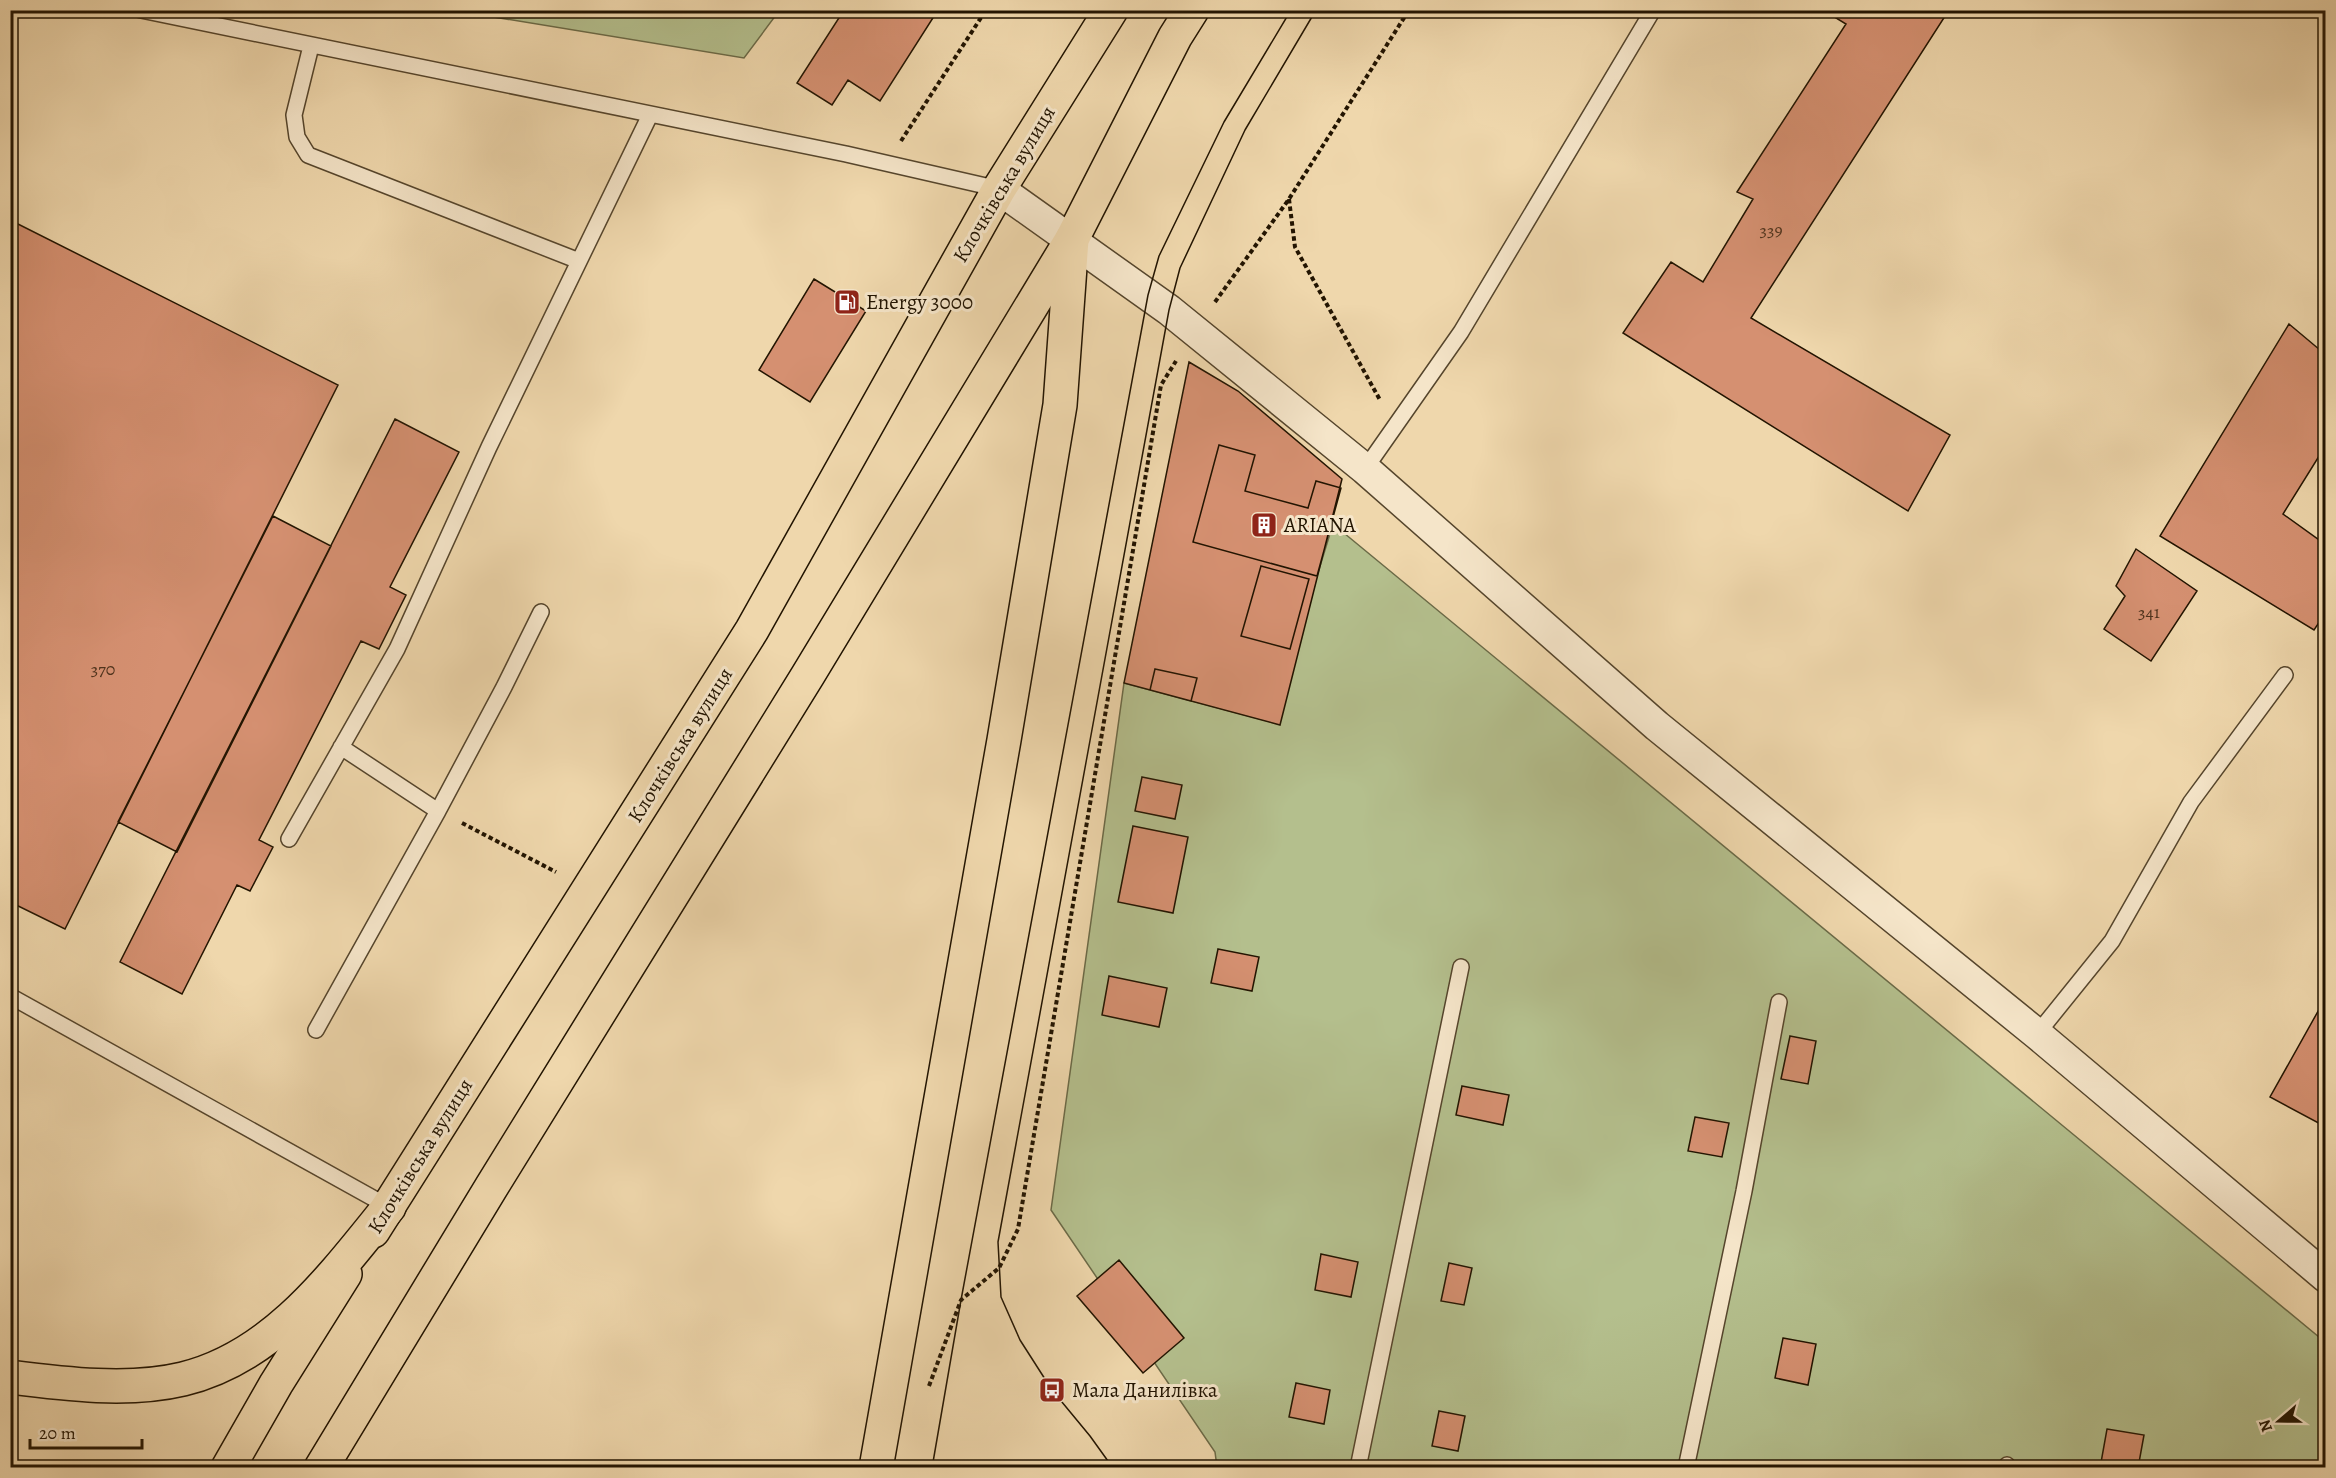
<svg xmlns="http://www.w3.org/2000/svg" width="2336" height="1478" viewBox="0 0 2336 1478" font-family="Alegreya,serif">
  <rect width="100%" height="100%" fill="#efd7ac"/>
  <filter id="stains"><feTurbulence type="fractalNoise" baseFrequency=".00333" numOctaves="4"/><feColorMatrix values="0 0 0 0 .2 0 0 0 0 .09 0 0 0 0 .02 0 0 0 .5 -.17"/></filter>
  <radialGradient id="worn" r=".72"><stop offset=".6" stop-color="#630" stop-opacity="0"/><stop offset="1" stop-color="#630" stop-opacity=".3"/></radialGradient>
  <path fill="#b4bf8d" stroke="#6b6a47" stroke-width="1.5" d="M457,11H779L744,58Z
    M1333,524L2325,1342V1467H1217L1215,1452L1051,1210L1124,683L1279,724L1317,576Z"/>
  <path fill="#d59071" stroke="#221401" stroke-width="1.5" d="M844,10H856L865,17L869,10H938L880,101L848,80L832,105L797,83Z
    M1823,10H1949L1751,318L1950,435L1908,511L1623,333L1671,262L1703,282L1753,199L1737,192L1846,24Z
    M10,220L338,385L65,929L10,902Z
    M814,279L866,311L810,402L759,370Z
    M2289,324L2326,355V445L2283,514L2326,545V612L2314,630L2160,536Z
    M1189,362L1238,391L1342,479L1280,725L1124,683Z
    M395,419L459,452L390,587L406,595L379,649L361,641L259,840L273,847L250,891L237,885L182,994L120,962Z
    M1219,445L1255,455L1245,491L1308,508L1316,481L1341,488L1317,576L1193,542Z
    M273,516L331,546L177,852L118,822Z
    M2136,549L2197,591L2151,661L2104,629L2125,596L2116,586Z
    M1261,566L1309,579L1290,649L1241,636Z
    M1155,669L1197,678L1191,701L1150,690Z
    M1142,777L1182,785L1175,819L1135,811Z
    M1133,826L1188,837L1173,913L1118,902Z
    M1218,949L1259,957L1252,991L1211,983Z
    M1109,976L1167,988L1159,1027L1102,1015Z
    M2326,997V1127L2270,1097Z
    M1790,1036L1816,1041L1808,1084L1781,1079Z
    M1462,1086L1509,1095L1503,1125L1456,1115Z
    M1695,1117L1729,1123L1722,1157L1688,1151Z
    M1321,1254L1358,1262L1351,1297L1315,1290Z
    M1119,1260L1184,1338L1143,1373L1077,1296Z
    M1449,1263L1472,1268L1464,1305L1441,1301Z
    M1783,1338L1816,1344L1808,1385L1775,1378Z
    M1296,1383L1330,1390L1324,1424L1289,1417Z
    M1439,1411L1465,1416L1458,1451L1432,1446Z
    M2107,1429L2144,1435L2138,1468H2100Z"/>
  <g fill="none" stroke-linecap="round" stroke-linejoin="round">
    <defs>
      <path id="service" d="M141,10L846,154L999,189
        M311,46L294,115L297,137L308,155L579,261
        M1365,469L1461,332L1653,10
        M341,747L438,811L504,687L541,612
        M289,839L397,649L489,447L650,115
        M10,996L389,1207
        M316,1030L438,811
        M2037,1034L2112,941L2191,802L2285,675
        M1358,1468L1461,967
        M1686,1468L1744,1191L1779,1002
        M2007,1468V1465"/>
      <path id="minor" d="M999,189L1169,310L1365,469L1657,726L2037,1034L2326,1277"/>
      <path id="primary" d="M373,1231L752,630L999,189L1111,10
        M228,1468L276,1384L345,1274
        M321,1468L492,1186L808,675L1072,239L1175,37L1192,10"/>
      <path id="trunk" d="M10,1377C65,1384 129,1392 183,1379C274,1357 333,1276 389,1207
        M876,1468L1004,740L1060,405L1072,239"/>
    </defs>
    <use href="#service" stroke="#55452c" stroke-width="18"/>
    <use href="#minor" stroke="#55452c" stroke-width="33"/>
    <use href="#primary" stroke="#221401" stroke-width="36"/>
    <use href="#trunk" stroke="#221401" stroke-width="36"/>
    <path stroke="#221401" stroke-width="4" stroke-dasharray="4.5 3" stroke-linecap="butt" d="M901,141L986,10
      M1289,199L1295,247L1380,400
      M1215,302L1289,199L1409,10
      M462,823L556,872
      M929,1386L961,1300L999,1268L1018,1229L1161,385L1176,361"/>
    <use href="#service" stroke="#f5e5c9" stroke-width="15"/>
    <use href="#minor" stroke="#f5e5c9" stroke-width="30"/>
    <use href="#primary" stroke="#efd7ac" stroke-width="33"/>
    <use href="#trunk" stroke="#efd7ac" stroke-width="33"/>
    <path stroke="#221401" stroke-width="1.5" d="M932,1468L961,1300L1148,295L1159,256L1224,122L1291,10
      M1113,1468L1090,1436L1052,1390L1020,1340L1001,1297L998,1242L1169,310L1180,268L1245,130L1316,10"/>
  </g>
  <defs>
    <symbol id="fuel-square" viewBox="-11 -11 22 22"><rect x="-9" y="-9" width="18" height="18" rx="4" fill="#8f2418" stroke="#f5e5c9"/><path d="M-5.5-6h7V0h2V4h1.3V-2.5L3-4.5l.8-.8L6-3V5H2.5V1h-1V6h-7ZM-4.2-4.7v3.2H.2V-4.7Z" fill="#fff"/></symbol>
    <symbol id="building-square" viewBox="-11 -11 22 22"><rect x="-9" y="-9" width="18" height="18" rx="4" fill="#8f2418" stroke="#f5e5c9"/><path d="M-4-6H4V6H1V3H-1V6H-4ZM-2.5-4.3h1.7v1.8h-1.7ZM.8-4.3h1.7v1.8H.8ZM-2.5-1h1.7V.8h-1.7ZM.8-1h1.7V.8H.8Z" fill="#fff"/></symbol>
    <symbol id="bus-square" viewBox="-11 -11 22 22"><rect x="-9" y="-9" width="18" height="18" rx="4" fill="#8f2418" stroke="#f5e5c9"/><path d="M-5-6H5V4H4V6H2V4H-2V6H-4V4H-5ZM-3.5-4V0h7V-4ZM-3.5 1.2v1.5H-2V1.2ZM2 1.2v1.5H3.5V1.2Z" fill="#fff"/></symbol>
  </defs>
  <g fill-rule="evenodd">
    <use href="#fuel-square" x="832" y="287" width="30" height="30"/>
    <use href="#building-square" x="1249" y="510" width="30" height="30"/>
    <use href="#bus-square" x="1037" y="1375" width="30" height="30"/>
  </g>
  <g text-anchor="middle" dominant-baseline="central" stroke-width="6" stroke-linejoin="round" paint-order="stroke">
    <g font-size="18" fill="#4f331d">
      <text x="1771" y="230">339</text>
      <text x="2149" y="612">341</text>
      <text x="103" y="669">370</text>
    </g>
    <g font-size="21" fill="#221401" stroke="#f5e5c9">
      <text transform="translate(1004 184) rotate(-59)">Клочківська вулиця</text>
      <text transform="translate(680 745) rotate(-58)">Клочківська вулиця</text>
      <text transform="translate(420 1156) rotate(-58)">Клочківська вулиця</text>
    </g>
    <g font-size="21" fill="#221401" stroke="#f5e5c9" text-anchor="start">
      <text x="866" y="302">Energy 3000</text>
      <text x="1284" y="525">ARIANA</text>
      <text x="1072" y="1390">Мала Данилівка</text>
    </g>
  </g>
  <rect width="2336" height="1478" fill="none" stroke="#efd7ac" stroke-width="36"/>
  <rect x="12" y="12" width="2312" height="1454" fill="none" stroke="#221401" stroke-width="3"/>
  <rect x="18" y="18" width="2300" height="1442" fill="none" stroke="#221401" stroke-width="1.5"/>
  <g transform="translate(2279 1421) rotate(250)" stroke="#f5e5c9" stroke-width="4.5" paint-order="stroke">
  <path d="M0-4.5L10 22L0 15L-10 22Z" fill="#221401"/>
  <text y="-9" font-size="16" font-weight="bold" text-anchor="middle" fill="#221401">N</text>
  </g>
  <path d="M30 1439v9h112v-9" fill="none" stroke="#221401" stroke-width="3"/>
  <text x="39" y="1439" font-size="18" fill="#221401" stroke="#f5e5c9" stroke-width="4.5" paint-order="stroke">20 m</text>
  <rect width="100%" height="100%" filter="url(#stains)"/>
  <rect width="100%" height="100%" fill="url(#worn)"/>
</svg>
